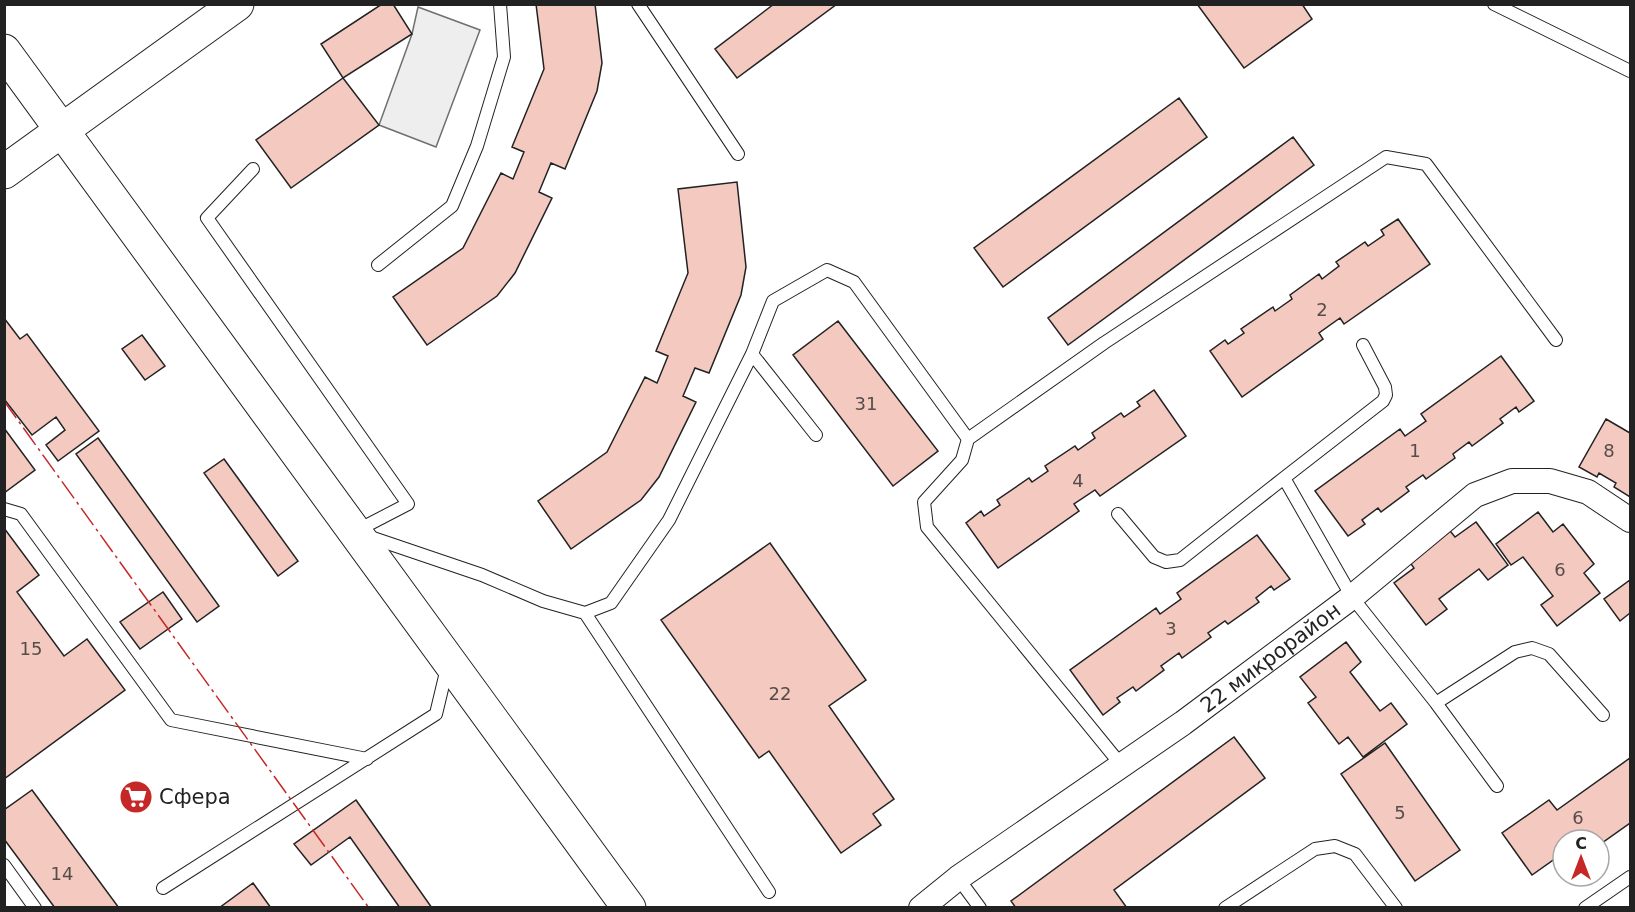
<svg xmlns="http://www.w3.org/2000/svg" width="1635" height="912" viewBox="0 0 1635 912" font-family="'DejaVu Sans',sans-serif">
  <rect width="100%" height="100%" fill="#fff"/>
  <path fill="#eee" stroke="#6f6f6f" stroke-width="1.5" d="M418,7L480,30L436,147L379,125L412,34Z"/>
  <path fill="#f3c9c0" stroke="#222" stroke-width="1.5" d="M382,4H393L412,34L343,78L321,44Z
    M536,4H595L602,63L597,91L565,169L551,163L539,192L552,198L515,273L497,296L427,345L393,297L463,248L501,173L513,179L524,152L512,147L544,69Z
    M774,4H837L737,78L715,49Z
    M1197,4H1302L1312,19L1244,68Z
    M343,78L379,125L291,188L256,140Z
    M1179,98L1207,137L1003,287L974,248Z
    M1293,137L1314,165L1068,345L1048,318Z
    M737,182L746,267L741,295L709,373L695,368L683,396L696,402L659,477L641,500L571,549L538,501L607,452L645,377L657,383L668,356L656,351L688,273L678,189Z
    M1398,219L1430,264L1344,324L1340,318L1319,333L1323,339L1242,397L1210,351L1225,340L1228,344L1244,333L1241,329L1273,307L1275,311L1292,299L1290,295L1319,274L1322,279L1339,266L1336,262L1365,242L1368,246L1384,235L1381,230Z
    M4,318L20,339L27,334L99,431L58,461L46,445L65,430L56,417L32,435L4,399Z
    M838,321L938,451L893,486L793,355Z
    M142,335L165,366L145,380L122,349Z
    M1501,356L1534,401L1519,412L1516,407L1500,419L1503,423L1472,446L1469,442L1453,454L1455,458L1426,479L1423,475L1406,487L1409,491L1381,512L1378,508L1362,520L1365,524L1348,536L1315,491L1400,429L1405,436L1426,421L1421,414Z
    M1154,390L1186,436L1100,496L1095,490L1074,504L1079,511L998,568L966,523L981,511L984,516L1000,505L997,500L1029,478L1032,482L1048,471L1045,466L1075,446L1078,450L1095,438L1092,433L1121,413L1124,417L1140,406L1137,402Z
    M1606,419L1630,433V497L1614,487L1616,483L1599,473L1597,477L1579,467Z
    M4,428L35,470L4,493Z
    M98,438L219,606L197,622L76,454Z
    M224,459L298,561L278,576L204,473Z
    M1538,512L1553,532L1563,524L1594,564L1584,573L1600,593L1557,626L1541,605L1553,596L1523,557L1511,565L1496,544Z
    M1476,522L1508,565L1488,580L1479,569L1439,599L1447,609L1426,625L1394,583L1414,568L1406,557L1447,527L1455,537Z
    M4,528L39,575L17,592L64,656L87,639L125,690L4,779Z
    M1257,535L1290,579L1274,590L1271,586L1256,598L1259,602L1228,624L1225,621L1208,633L1211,637L1182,658L1179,653L1161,666L1164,670L1136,691L1133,687L1117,698L1120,702L1103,715L1070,670L1156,608L1160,614L1181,599L1177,593Z
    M770,543L866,680L829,706L894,799L873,814L881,825L841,853L769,751L759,758L661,620Z
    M1630,580V613L1620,621L1604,599Z
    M163,592L182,619L140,649L120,622Z
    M1346,642L1361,662L1350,672L1380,711L1391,703L1407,724L1363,757L1348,737L1339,744L1308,703L1316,697L1300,677Z
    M1234,737L1265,778L1114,890L1127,908H1016L1011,901Z
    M1385,743L1460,850L1415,881L1341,774Z
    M1630,758V823L1599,845V840H1563V853L1532,875L1502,833L1549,800L1557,810Z
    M32,790L119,908H55L4,839V810Z
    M356,800L432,908H400L350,837L311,865L294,844Z
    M253,883L271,908H219Z"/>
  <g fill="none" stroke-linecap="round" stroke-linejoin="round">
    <defs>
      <path id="lane" d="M638,4L738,154
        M1494,4L1630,71
        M253,169L207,218L408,504L356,531
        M378,265L452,206L477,146L504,57L500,4
        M752,354L816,435
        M968,439L1104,343L1386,157L1426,164L1556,340
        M1284,478L1383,401L1386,395L1385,387L1363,345
        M4,509L21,514L171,720L367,759
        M1118,514L1154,557L1166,562L1180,560L1284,478L1352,597L1436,703L1515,652L1532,648L1549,654L1603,715
        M367,536L482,575L543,601L585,613L611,603L669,520L752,354L773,301L827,270L854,282L968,439L962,460L924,502L927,527L1122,766
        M585,613L769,892
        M1436,703L1497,786
        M4,865L35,908
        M958,878L980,908
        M163,888L436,714L447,668
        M1225,908L1315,849L1335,846L1355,854L1396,908
        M1585,908L1630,877"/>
      <g id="street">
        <path id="s1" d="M921,908L958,878L1183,723L1352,597L1475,495L1512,481H1550L1588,492L1630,520"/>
      </g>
      <path id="secondary" d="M4,51L629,908
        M4,172L237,4"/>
    </defs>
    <use href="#lane" stroke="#222" stroke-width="14"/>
    <use href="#street" stroke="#222" stroke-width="26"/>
    <use href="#secondary" stroke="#222" stroke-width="35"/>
    <use href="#lane" stroke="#fff" stroke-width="12"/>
    <use href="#street" stroke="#fff" stroke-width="24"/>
    <use href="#secondary" stroke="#fff" stroke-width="33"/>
    <path stroke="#c62828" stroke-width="1.5" stroke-dasharray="21 4.5 3 4.5" stroke-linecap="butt" d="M4,401L369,908"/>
  </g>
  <defs>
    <symbol id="supermarket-disc" viewBox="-11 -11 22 22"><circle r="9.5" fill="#c62828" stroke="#fff"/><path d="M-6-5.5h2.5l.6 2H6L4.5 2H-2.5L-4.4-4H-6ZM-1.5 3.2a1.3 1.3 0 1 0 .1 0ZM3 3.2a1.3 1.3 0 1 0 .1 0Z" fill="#fff"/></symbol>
  </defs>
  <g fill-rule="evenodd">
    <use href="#supermarket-disc" x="117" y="778" width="38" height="38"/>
  </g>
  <g text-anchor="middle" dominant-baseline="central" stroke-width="4.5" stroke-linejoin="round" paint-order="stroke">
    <g font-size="18" fill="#564c4a">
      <text x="1322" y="309">2</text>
      <text x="866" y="403">31</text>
      <text x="1415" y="450">1</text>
      <text x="1609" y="450">8</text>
      <text x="1078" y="480">4</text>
      <text x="1560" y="569">6</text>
      <text x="1171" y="628">3</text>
      <text x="31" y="648">15</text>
      <text x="780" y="693">22</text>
      <text x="1400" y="812">5</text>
      <text x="1578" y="817">6</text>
      <text x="62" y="873">14</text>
    </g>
    <g font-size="21" fill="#222" stroke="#fff">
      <text stroke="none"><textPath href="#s1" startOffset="430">22 микрорайон</textPath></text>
    </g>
    <g font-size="21" fill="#222" stroke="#fff" text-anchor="start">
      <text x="159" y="797">Сфера</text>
    </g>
  </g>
  <rect width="1635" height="912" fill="none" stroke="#222222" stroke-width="12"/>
  <g transform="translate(1581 858)"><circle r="28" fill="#ffffff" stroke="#a7a7a7" stroke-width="1.5"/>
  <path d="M0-4.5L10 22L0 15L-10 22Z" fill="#c62828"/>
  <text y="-9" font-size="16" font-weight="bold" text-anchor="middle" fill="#222222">С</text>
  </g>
</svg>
